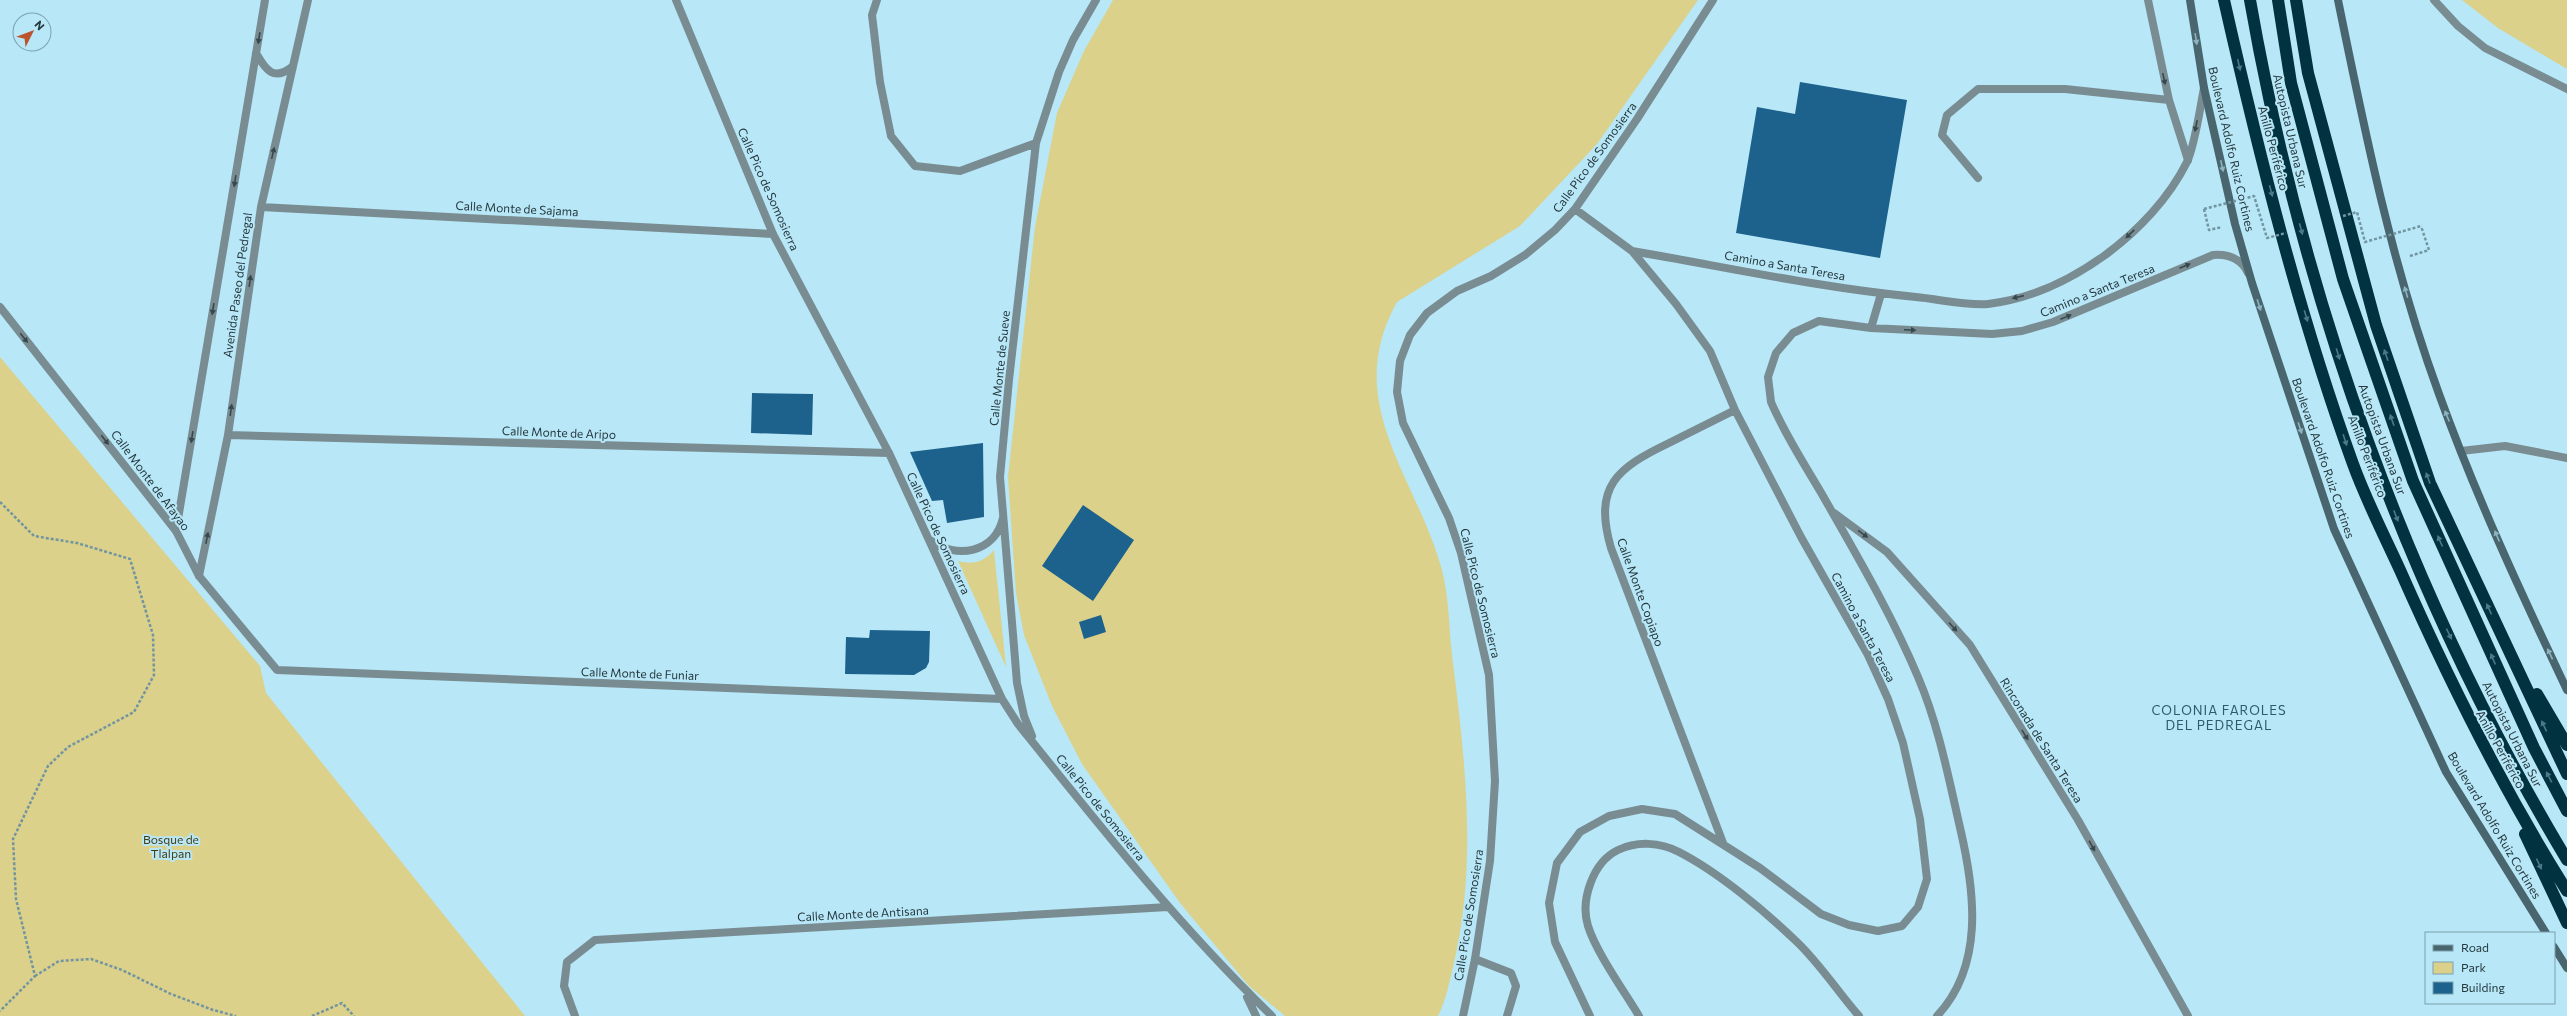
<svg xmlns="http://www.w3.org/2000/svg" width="2567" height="1016" viewBox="0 0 2567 1016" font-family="Commissioner,sans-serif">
  <rect width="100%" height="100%" fill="#b8e7f7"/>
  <path fill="#dbd18a" d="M1113,0H1698L1597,144L1520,226L1397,302C1341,403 1416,475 1442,570C1449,597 1449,628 1452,655C1465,758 1478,865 1453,967C1449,984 1446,1000 1438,1016H1285L1249,986L1180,903L1082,764L1052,706L1024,635L1016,593L1008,477L1035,227L1057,113L1084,51Z
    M2462,0H2567V69L2498,28Z
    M0,357L260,666L266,693L525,1016H0Z
    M994,550L1006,667L958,561C973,565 984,562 994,550Z"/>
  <path fill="#1d628c" d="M1800,82L1907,100L1880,258L1736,233L1757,107L1795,114Z
    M752,393L813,394L812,435L751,433Z
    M983,443L984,517L947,523L943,500L932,501L910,452Z
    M1083,505L1134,540L1093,601L1042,566Z
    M1101,615L1106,632L1084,639L1079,622Z
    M870,630L930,631L929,662L926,668L914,675L845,674L846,637L869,638Z"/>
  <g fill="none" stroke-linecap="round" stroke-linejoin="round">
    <path stroke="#7395a0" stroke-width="2.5" stroke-dasharray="3 2" stroke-linecap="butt" d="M2204,209L2209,230L2222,227
      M2410,256L2429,250L2421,226
      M0,502L34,536L77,543L130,559L153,635L154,675L134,712L68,747L48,766L13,839L16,899L35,976L0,1011
      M35,976L59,961L91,959L122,970L171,994L213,1010L236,1016
      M312,1016L342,1003L354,1016"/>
    <path stroke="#798c92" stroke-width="8" d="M2148,0L2169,100L2188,160
      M1978,178L1942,135L1947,115L1978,89H2065L2169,100
      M1475,959L1511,973L1516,986L1507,1016"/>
    <path stroke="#798c92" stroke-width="8" d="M676,0L773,234L889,453L1002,699L1018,724C1099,825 1179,926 1272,1016
      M877,0L872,15L880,82L891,136L915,166L960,171L1036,143
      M2434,0L2458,26L2485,48L2567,89
      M256,53C266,71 274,81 292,67
      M261,207L773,234
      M1575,209L1632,251L1676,304L1710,351L1735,410L1801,537L1868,655L1888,699L1903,743L1920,819L1927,879L1918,907L1902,926L1878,931L1849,925L1821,914L1760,868L1675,814L1642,809L1609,816L1580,832L1557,863L1549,903L1555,942L1590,1016
      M1632,251C1726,267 1821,288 1916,297C1938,299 1967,306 1988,304C2067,295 2152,232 2187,162C2195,145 2200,108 2204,88
      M0,307L176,531L199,576L277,670L1002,699
      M1871,328L1881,294
      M228,435L889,453
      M2461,451L2505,446L2567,458
      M1834,513L1887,552L1970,645L2078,820L2188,1016
      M176,531L265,0
      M930,540C956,560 995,553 1003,518
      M199,576L228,435L261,207L308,0
      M1032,736L1024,716L1017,683L1000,477L1009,380L1036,143L1059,72L1073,40L1096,0
      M1723,843L1611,548C1593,486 1617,468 1669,443C1691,432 1713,421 1735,410
      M1247,997L1256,1016
      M575,1016L564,986L567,962L595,940L1168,907
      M1463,1016L1475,959L1490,861L1495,781L1489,675L1461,553L1449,518L1403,423L1397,392L1400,361L1410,335L1427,313L1457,291L1491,276L1525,255L1555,230L1575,209L1637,119L1713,0
      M1639,1016C1624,991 1596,952 1588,926C1580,900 1593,862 1618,850C1637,841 1660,842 1679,852C1718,872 1765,911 1797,942C1820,964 1838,992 1859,1016
      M1937,1016C1984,966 1975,893 1961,832C1949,780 1939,726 1918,677C1892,615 1856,554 1823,496C1805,465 1785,435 1771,402L1768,377L1776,353L1793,333L1819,321L1871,328L1992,334L2022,331L2053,322L2213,255C2228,254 2241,258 2248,273"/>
    <path stroke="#49656e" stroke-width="8" d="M2190,0L2204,88L2235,224L2252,283L2334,529L2446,772L2546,933
      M2338,0C2365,133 2392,266 2439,394C2475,494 2521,593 2567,690
      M2554,947L2567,968"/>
    <path stroke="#01323f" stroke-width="12" d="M2224,0C2259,155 2299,315 2353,464C2366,500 2384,535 2400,570C2449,681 2502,788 2567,891
      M2296,0L2308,73L2376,325L2430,483L2567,774
      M2537,694L2567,745
      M2525,834L2567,923"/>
    <path stroke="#7395a0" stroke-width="2.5" stroke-dasharray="3 2" stroke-linecap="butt" d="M2204,209L2254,196L2267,238L2286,233
      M2343,216L2357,212L2365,242L2421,226"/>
    <path stroke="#01323f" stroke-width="12" d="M2250,0C2303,303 2409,596 2567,860
      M2278,0L2291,83L2343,279L2413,481L2534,748L2567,811"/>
  </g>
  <defs><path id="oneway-solid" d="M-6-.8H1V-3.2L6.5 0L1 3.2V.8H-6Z"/></defs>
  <g fill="#36494f">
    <use href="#oneway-solid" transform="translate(259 38) rotate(99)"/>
    <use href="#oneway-solid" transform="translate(2164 79) rotate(78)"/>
    <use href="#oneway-solid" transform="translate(2196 126) rotate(102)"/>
    <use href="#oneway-solid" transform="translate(273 153) rotate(-77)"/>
    <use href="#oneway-solid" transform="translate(235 181) rotate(99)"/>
    <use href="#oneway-solid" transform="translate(2130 234) rotate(136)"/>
    <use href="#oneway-solid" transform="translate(2185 266) rotate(-23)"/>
    <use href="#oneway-solid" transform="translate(250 281) rotate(-82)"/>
    <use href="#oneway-solid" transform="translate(2018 297) rotate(167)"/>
    <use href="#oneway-solid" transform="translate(213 309) rotate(99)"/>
    <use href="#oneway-solid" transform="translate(2066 317) rotate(-22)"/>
    <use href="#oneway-solid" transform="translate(1910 330) rotate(3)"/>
    <use href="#oneway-solid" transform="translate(24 338) rotate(52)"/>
    <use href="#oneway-solid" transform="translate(231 410) rotate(-82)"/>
    <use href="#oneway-solid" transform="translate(192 437) rotate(99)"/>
    <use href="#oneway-solid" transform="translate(105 440) rotate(52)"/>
    <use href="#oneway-solid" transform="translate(1863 534) rotate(36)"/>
    <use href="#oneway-solid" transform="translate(207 538) rotate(-79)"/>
    <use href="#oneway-solid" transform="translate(1953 627) rotate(48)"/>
    <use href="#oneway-solid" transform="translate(2025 735) rotate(58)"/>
    <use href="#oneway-solid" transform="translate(2092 846) rotate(61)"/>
  </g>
  <g fill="#8cb3c0">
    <use href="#oneway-solid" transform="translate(2196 39) rotate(81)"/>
    <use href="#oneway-solid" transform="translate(2222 166) rotate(77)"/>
    <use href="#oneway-solid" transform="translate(2406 292) rotate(-106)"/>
    <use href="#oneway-solid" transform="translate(2259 305) rotate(72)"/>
    <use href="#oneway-solid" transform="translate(2447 416) rotate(-112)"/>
    <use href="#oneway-solid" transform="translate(2300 428) rotate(72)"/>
    <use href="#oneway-solid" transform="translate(2497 536) rotate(-113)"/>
    <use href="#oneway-solid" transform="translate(2550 654) rotate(-115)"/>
  </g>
  <g fill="#4a7a89">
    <use href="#oneway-solid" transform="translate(2239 65) rotate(77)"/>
    <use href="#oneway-solid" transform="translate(2271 191) rotate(75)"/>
    <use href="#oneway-solid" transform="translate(2301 229) rotate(75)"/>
    <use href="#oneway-solid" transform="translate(2306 316) rotate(73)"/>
    <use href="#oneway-solid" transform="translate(2338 354) rotate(73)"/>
    <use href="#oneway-solid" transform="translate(2386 355) rotate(-109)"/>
    <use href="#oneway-solid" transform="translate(2392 420) rotate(-109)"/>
    <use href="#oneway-solid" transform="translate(2345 440) rotate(72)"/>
    <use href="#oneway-solid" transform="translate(2428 478) rotate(-110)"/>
    <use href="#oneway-solid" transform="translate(2396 516) rotate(69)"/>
    <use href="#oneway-solid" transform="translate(2440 541) rotate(-114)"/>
    <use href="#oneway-solid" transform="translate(2489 609) rotate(-115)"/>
    <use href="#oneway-solid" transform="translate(2449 634) rotate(65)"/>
    <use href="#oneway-solid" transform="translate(2493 659) rotate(-114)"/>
    <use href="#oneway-solid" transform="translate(2544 726) rotate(-115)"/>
    <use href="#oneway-solid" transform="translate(2549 777) rotate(-118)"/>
    <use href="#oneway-solid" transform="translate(2539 864) rotate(65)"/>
  </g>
  <g text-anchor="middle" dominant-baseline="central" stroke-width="4" stroke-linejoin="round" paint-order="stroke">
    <g font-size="12" fill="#25383e" stroke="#b8e7f7">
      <text transform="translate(2291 131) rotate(77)">Autopista Urbana Sur</text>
      <text transform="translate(2274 148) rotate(75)">Anillo Periférico</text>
      <text transform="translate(2232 149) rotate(77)">Boulevard Adolfo Ruiz Cortines</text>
      <text transform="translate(1594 157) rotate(-54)">Calle Pico de Somosierra</text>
      <text transform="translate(769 189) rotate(66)">Calle Pico de Somosierra</text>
      <text transform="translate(517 208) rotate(3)">Calle Monte de Sajama</text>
      <text transform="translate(1785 265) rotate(10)">Camino a Santa Teresa</text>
      <text transform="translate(237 285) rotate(-82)">Avenida Paseo del Pedregal</text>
      <text transform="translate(2097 290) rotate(-22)">Camino a Santa Teresa</text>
      <text transform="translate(999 368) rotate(-84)">Calle Monte de Sueve</text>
      <text transform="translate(559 432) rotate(2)">Calle Monte de Aripo</text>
      <text transform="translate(2383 439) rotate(70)">Autopista Urbana Sur</text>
      <text transform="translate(2368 456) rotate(69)">Anillo Periférico</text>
      <text transform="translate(2324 458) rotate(71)">Boulevard Adolfo Ruiz Cortines</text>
      <text transform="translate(151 480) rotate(53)">Calle Monte de Afayao</text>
      <text transform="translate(939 533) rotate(65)">Calle Pico de Somosierra</text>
      <text transform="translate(1641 592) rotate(70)">Calle Monte Copiapo</text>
      <text transform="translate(1481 593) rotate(76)">Calle Pico de Somosierra</text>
      <text transform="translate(1864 627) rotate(62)">Camino a Santa Teresa</text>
      <text transform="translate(640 673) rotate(2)">Calle Monte de Funiar</text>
      <text transform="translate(2513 734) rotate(63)">Autopista Urbana Sur</text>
      <text transform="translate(2042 740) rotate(58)">Rinconada de Santa Teresa</text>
      <text transform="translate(2501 749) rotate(61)">Anillo Periférico</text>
      <text transform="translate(1101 807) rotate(51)">Calle Pico de Somosierra</text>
      <text transform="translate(2495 825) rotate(59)">Boulevard Adolfo Ruiz Cortines</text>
      <text transform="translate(863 913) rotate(-3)">Calle Monte de Antisana</text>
      <text transform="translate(1468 915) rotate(-81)">Calle Pico de Somosierra</text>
    </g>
    <g font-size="12" fill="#423c13" stroke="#b8e7f7">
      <text x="171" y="839">Bosque de<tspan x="171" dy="14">Tlalpan</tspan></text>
    </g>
    <g font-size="13" letter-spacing="1" fill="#2f5b69" stroke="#b8e7f7">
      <text x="2219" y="710">COLONIA FAROLES<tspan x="2219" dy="15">DEL PEDREGAL</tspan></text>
    </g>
  </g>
  <rect x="2425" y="932" width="130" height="72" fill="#b8e7f7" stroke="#7da1ad"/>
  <rect x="2433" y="945" width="20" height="6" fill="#49656e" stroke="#7da1ad"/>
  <text x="2461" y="952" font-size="12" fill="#25383e">Road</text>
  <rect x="2433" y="962" width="20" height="12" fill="#dbd18a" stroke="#7da1ad"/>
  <text x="2461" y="972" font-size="12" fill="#25383e">Park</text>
  <rect x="2433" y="982" width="20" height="12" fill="#1d628c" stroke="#7da1ad"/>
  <text x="2461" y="992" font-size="12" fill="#25383e">Building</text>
  <g transform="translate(32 32) rotate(48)"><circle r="19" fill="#b8e7f7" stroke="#7da1ad"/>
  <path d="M0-3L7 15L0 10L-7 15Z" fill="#bb542c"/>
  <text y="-6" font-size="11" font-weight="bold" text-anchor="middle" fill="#25383e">N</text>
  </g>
</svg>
